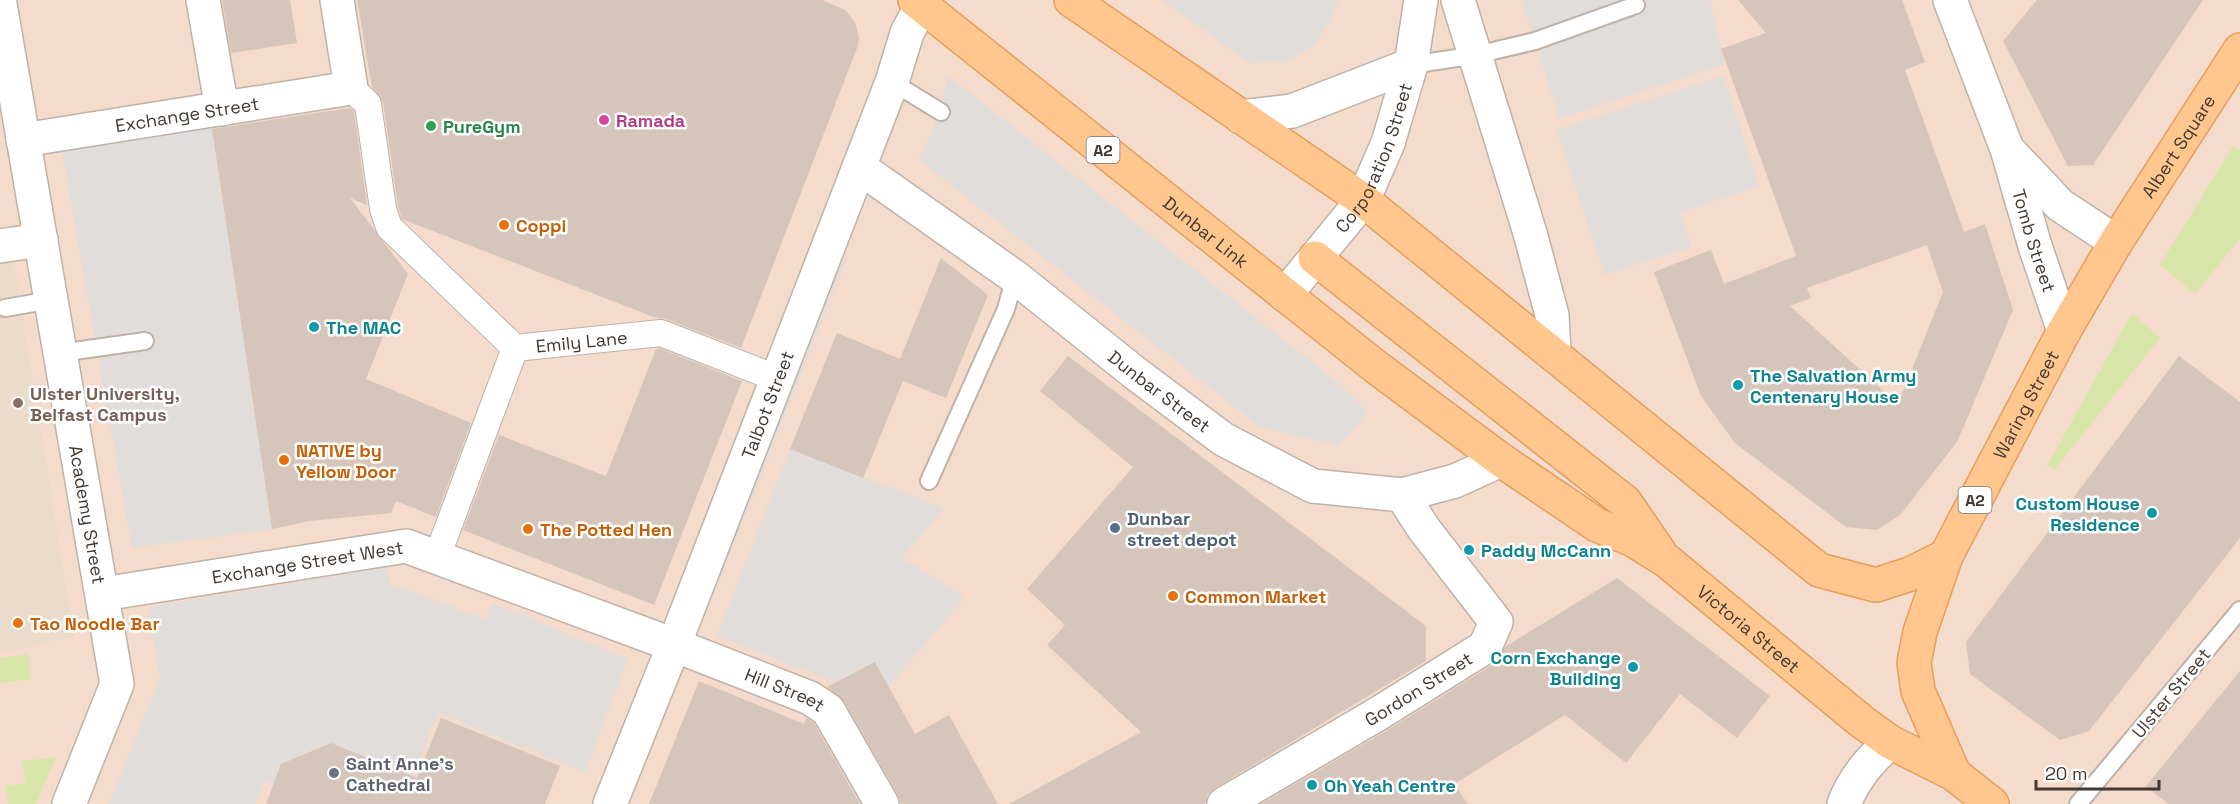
<svg xmlns="http://www.w3.org/2000/svg" width="2240" height="804" viewBox="0 0 2240 804" font-family="'Space Grotesk',sans-serif">
  <rect width="100%" height="100%" fill="#f1e9e2"/>
  <path fill="#f4dbcb" d="M0,0H2240V804H0Z"/>
  <path fill="#ebdbcb" d="M8,227L74,637L52,640L26,648L0,652V228Z"/>
  <path fill="#d8e7a9" d="M2233,146L2240,152V238L2195,294L2160,265Z
    M2132,313L2160,338L2055,469L2047,466Z
    M28,654L31,679L0,683V658Z
    M56,757L36,804H8L6,786L26,783L22,761Z"/>
  <path fill="#e1dddb" d="M1162,0H1339L1331,20L1315,44L1289,61L1249,63Z
    M1522,0H1710L1725,64L1559,118Z
    M947,75L1336,381L1368,412L1339,446L1260,427L919,160L941,112Z
    M1724,76L1759,187L1680,212L1691,247L1604,275L1557,130Z
    M211,126L272,529L132,548L62,151Z
    M836,253L847,257L709,608L697,603Z
    M790,449L944,508L902,558L965,597L889,686L875,662L836,683L717,636Z
    M387,568L390,584L486,619L493,603L628,659L585,772L438,713L412,776L330,743L281,764L273,784L265,781L255,804H109L160,678L148,607Z"/>
  <path fill="#d6c5ba" fill-rule="evenodd" d="M222,0H290L297,43L231,53Z
    M357,0H822L845,10L855,22L859,38L857,48L741,348L666,319L656,318L402,219L398,206L383,102L372,87Z
    M1738,0H1902L1925,62L1905,70L1964,232L1985,224L2013,310L1957,442L1900,515L1877,530L1846,527L1735,443L1701,396L1654,272L1711,250L1724,284L1796,256L1721,49L1766,33ZM1927,245L1943,292L1898,404L1790,306L1811,298L1807,288Z
    M2037,0H2203L2093,165L2068,166L2003,41Z
    M350,108L354,111L367,205L350,198L408,274L366,379L471,423L436,517L396,501L391,513L309,521L272,529L212,129Z
    M941,258L988,295L946,398L903,381L863,478L790,449L837,333L900,359Z
    M659,348L742,381L654,605L463,530L499,435L606,476L656,349Z
    M1068,356L1426,626V661L1215,788L1208,794L1205,804H1009L1141,732L1047,645L1065,625L1027,589L1133,467L1040,391Z
    M2179,356L2240,402V538L2089,731L2060,740L1970,674L1966,642Z
    M1617,578L1770,696L1737,738L1680,694L1626,763L1565,715L1454,784L1468,804H1261L1386,731L1495,663L1505,647Z
    M875,662L915,734L949,715L998,804H901L898,795L844,701L827,687Z
    M2240,671V804H2168L2146,786Z
    M699,681L804,724L806,718L814,723L860,804H649Z
    M441,718L560,766L545,804H266L281,764L331,743L417,778Z"/>
  <g fill="none" stroke-linecap="round" stroke-linejoin="round">
    <defs>
      <path id="service" d="M1411,65L1476,55L1535,41L1636,5
        M892,82L941,112
        M5,308L51,300
        M60,353L145,341
        M929,481L1006,309L1015,277
        M2078,804L2240,610"/>
      <g id="pedestrian">
        <path id="s1" d="M351,88L368,104L383,209L389,227L515,348L661,333L776,378"/>
        <path d="M437,557L515,348"/>
      </g>
      <g id="minor">
        <path d="M203,0L222,109"/>
        <path id="s2" d="M1950,0L2007,149L2035,246L2064,331"/>
        <path id="s3" d="M0,4L117,684L69,804"/>
        <path id="s4" d="M23,140L351,88L337,0"/>
        <path d="M2010,152L2060,205L2116,242"/>
        <path id="s5" d="M859,167L1015,277L1135,373L1223,439L1313,486L1402,495L1455,481L1501,460"/>
        <path d="M0,246L41,240"/>
        <path id="s6" d="M103,594L406,546L674,645L810,698L828,710L882,804"/>
        <path id="s7" d="M610,804L674,645L892,82L907,33L922,5"/>
        <path id="s8" d="M1224,804L1376,715L1485,647L1496,622L1424,529L1402,495"/>
        <path d="M1844,804C1854,778 1870,760 1890,742"/>
      </g>
      <g id="tertiary">
        <path d="M1458,0L1530,233L1552,315L1554,353"/>
        <path d="M1241,117L1292,111L1411,65"/>
        <path id="s9" d="M1285,295L1363,200L1388,143L1411,65L1421,0"/>
      </g>
      <g id="primary">
        <path id="s10" d="M915,0L1376,367L1501,460L1597,525L1633,540L1667,561L1861,721L1890,742L1954,774L1992,804"/>
        <path d="M1071,0L1363,200L1819,570L1876,585L1910,574L1946,556"/>
        <path d="M1315,258L1625,502L1660,553"/>
        <path id="s11" d="M1954,774L1918,691L1914,663L1920,632L1946,556L2064,331L2116,242L2240,50"/>
      </g>
    </defs>
    <use href="#service" stroke="#bfb2a8" stroke-width="20"/>
    <use href="#pedestrian" stroke="#bfb2a8" stroke-width="28"/>
    <use href="#minor" stroke="#bfb2a8" stroke-width="36"/>
    <use href="#tertiary" stroke="#bfb2a8" stroke-width="36"/>
    <use href="#primary" stroke="#e49f5d" stroke-width="36"/>
    <use href="#service" stroke="#fff" stroke-width="16"/>
    <use href="#pedestrian" stroke="#fff" stroke-width="26"/>
    <use href="#minor" stroke="#fff" stroke-width="33"/>
    <use href="#tertiary" stroke="#fff" stroke-width="33"/>
    <use href="#primary" stroke="#ffc68d" stroke-width="33"/>
  </g>
  <circle fill="#d1479c" stroke="#fff" stroke-width="2" cx="604" cy="120" r="6"/>
  <circle fill="#2e9e5b" stroke="#fff" stroke-width="2" cx="431" cy="126" r="6"/>
  <g fill="#e8710a" stroke="#fff" stroke-width="2">
    <circle cx="504" cy="225" r="6"/>
    <circle cx="284" cy="460" r="6"/>
    <circle cx="528" cy="529" r="6"/>
    <circle cx="1173" cy="596" r="6"/>
    <circle cx="18" cy="623" r="6"/>
  </g>
  <g fill="#0f9aa8" stroke="#fff" stroke-width="2">
    <circle cx="314" cy="327" r="6"/>
    <circle cx="1738" cy="385" r="6"/>
    <circle cx="2152" cy="513" r="6"/>
    <circle cx="1469" cy="550" r="6"/>
    <circle cx="1633" cy="667" r="6"/>
    <circle cx="1312" cy="785" r="6"/>
  </g>
  <circle fill="#8d6e63" stroke="#fff" stroke-width="2" cx="18" cy="403" r="6"/>
  <circle fill="#5c6f8a" stroke="#fff" stroke-width="2" cx="1115" cy="528" r="6"/>
  <circle fill="#6b7280" stroke="#fff" stroke-width="2" cx="334" cy="773" r="6"/>
  <g text-anchor="middle" dominant-baseline="central" stroke-width="5" stroke-linejoin="round" paint-order="stroke">
    <g fill="#fff" stroke="#7b7470" stroke-width="1.5">
      <rect x="1086.5" y="137" width="33" height="26" rx="4.5"/>
      <rect x="1958.5" y="487" width="33" height="26" rx="4.5"/>
    </g>
    <g font-size="16" font-weight="bold" fill="#423932">
      <text x="1103" y="150">A2</text>
      <text x="1975" y="500">A2</text>
    </g>
    <g font-size="18" fill="#423932" stroke="#fff">
      <text stroke="none"><textPath href="#s4" startOffset="166">Exchange Street</textPath></text>
      <text stroke="none"><textPath href="#s11" startOffset="702">Albert Square</textPath></text>
      <text stroke="none"><textPath href="#s9" startOffset="166">Corporation Street</textPath></text>
      <text stroke="none"><textPath href="#s10" startOffset="372">Dunbar Link</textPath></text>
      <text stroke="none"><textPath href="#s2" startOffset="255">Tomb Street</textPath></text>
      <text stroke="none"><textPath href="#s1" startOffset="390">Emily Lane</textPath></text>
      <text stroke="none"><textPath href="#s5" startOffset="375">Dunbar Street</textPath></text>
      <text stroke="none"><textPath href="#s7" startOffset="429">Talbot Street</textPath></text>
      <text stroke="none"><textPath href="#s11" startOffset="402">Waring Street</textPath></text>
      <text stroke="none"><textPath href="#s3" startOffset="518">Academy Street</textPath></text>
      <text stroke="none"><textPath href="#s6" startOffset="207">Exchange Street West</textPath></text>
      <text stroke="none"><textPath href="#s10" startOffset="1046">Victoria Street</textPath></text>
      <text stroke="none"><textPath href="#s8" startOffset="226">Gordon Street</textPath></text>
      <text stroke="none"><textPath href="#s6" startOffset="712">Hill Street</textPath></text>
      <text transform="translate(2171 693) rotate(-50)">Ulster Street</text>
    </g>
    <g font-size="18" font-weight="bold" fill="#b23c85" stroke="#fff" text-anchor="start">
      <text x="616" y="120">Ramada</text>
    </g>
    <g font-size="18" font-weight="bold" fill="#27864d" stroke="#fff" text-anchor="start">
      <text x="443" y="126">PureGym</text>
    </g>
    <g font-size="18" font-weight="bold" fill="#c56008" stroke="#fff" text-anchor="start">
      <text x="516" y="225">Coppi</text>
      <text x="296" y="450">NATIVE by<tspan x="296" dy="21">Yellow Door</tspan></text>
      <text x="540" y="529">The Potted Hen</text>
      <text x="1185" y="596">Common Market</text>
      <text x="30" y="623">Tao Noodle Bar</text>
    </g>
    <g font-size="18" font-weight="bold" fill="#0d838f" stroke="#fff" text-anchor="start">
      <text x="326" y="327">The MAC</text>
      <text x="1750" y="375">The Salvation Army<tspan x="1750" dy="21">Centenary House</tspan></text>
      <text x="2140" y="503" text-anchor="end">Custom House<tspan x="2140" dy="21">Residence</tspan></text>
      <text x="1481" y="550">Paddy McCann</text>
      <text x="1621" y="657" text-anchor="end">Corn Exchange<tspan x="1621" dy="21">Building</tspan></text>
      <text x="1324" y="785">Oh Yeah Centre</text>
    </g>
    <g font-size="18" font-weight="bold" fill="#785e54" stroke="#fff" text-anchor="start">
      <text x="30" y="393">Ulster University,<tspan x="30" dy="21">Belfast Campus</tspan></text>
    </g>
    <g font-size="18" font-weight="bold" fill="#4e5e75" stroke="#fff" text-anchor="start">
      <text x="1127" y="518">Dunbar<tspan x="1127" dy="21">street depot</tspan></text>
    </g>
    <g font-size="18" font-weight="bold" fill="#5b616d" stroke="#fff" text-anchor="start">
      <text x="346" y="763">Saint Anne's<tspan x="346" dy="21">Cathedral</tspan></text>
    </g>
  </g>
  <path d="M2036 780v9h123v-9" fill="none" stroke="#423932" stroke-width="3"/>
  <text x="2045" y="780" font-size="18" fill="#423932" stroke="#ffffff" stroke-width="4.5" paint-order="stroke">20 m</text>
</svg>
